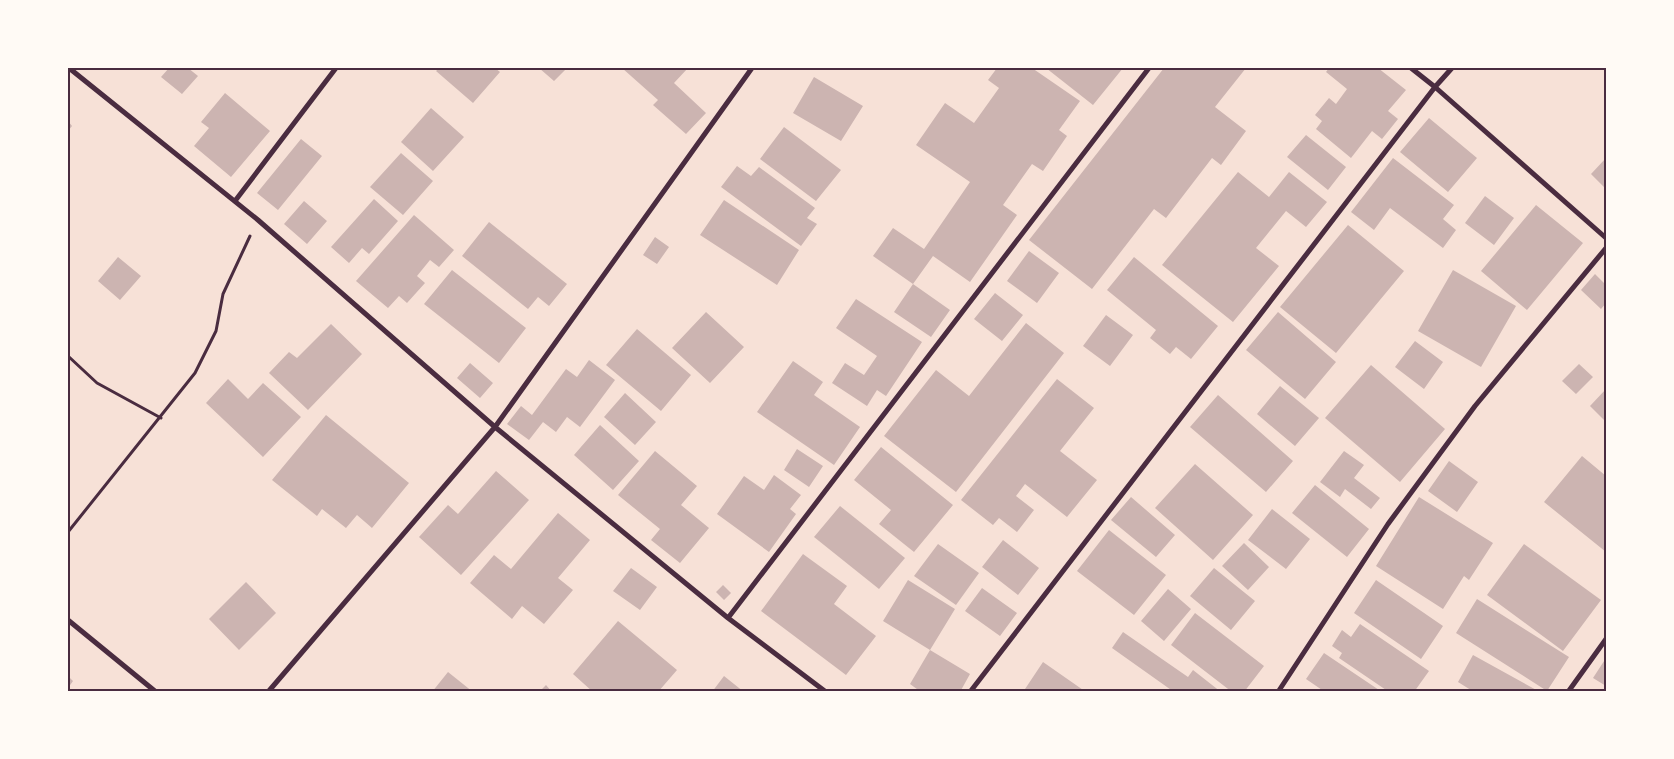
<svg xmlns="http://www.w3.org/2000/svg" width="1674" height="759" viewBox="0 0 1674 759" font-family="'Asap Condensed',sans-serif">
  <rect width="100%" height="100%" fill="#f7e1d7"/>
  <path fill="#ccb4b1" d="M169,68H188L198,76L182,94L161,77Z
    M439,68H495L500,72L473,103L436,71Z
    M539,68H567L554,81Z
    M622,68H688L674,83L706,113L686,134L653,105L658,100Z
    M997,68H1032L1080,101L1059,130L1067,136L1043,171L1032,164L1003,205L1017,215L970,282L933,256L913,284L873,256L893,228L924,249L970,182L916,145L945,103L974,123L999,88L988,80Z
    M1046,68H1123L1093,105Z
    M1164,68H1246L1215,107L1246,131L1221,165L1212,158L1166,218L1154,209L1092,289L1029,240Z
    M1329,68H1378L1406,90L1388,111L1398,119L1382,139L1372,131L1351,158L1316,129L1322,121L1315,115L1329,98L1336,104L1347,89L1326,72Z
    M814,77L863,106L841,141L793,113Z
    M225,93L270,131L231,177L194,146L209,128L201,122Z
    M431,108L464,137L433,171L401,142Z
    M1429,118L1477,158L1448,192L1400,152Z
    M68,121L72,126L68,131Z
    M784,127L841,170L816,201L760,159Z
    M1306,135L1346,167L1328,190L1287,157Z
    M301,139L322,156L278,210L257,193Z
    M401,153L433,181L403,215L370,187Z
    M1393,158L1454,205L1443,219L1456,230L1443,248L1390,208L1374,230L1351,212Z
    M1606,158V189L1591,174Z
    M737,166L751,176L759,167L815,208L807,218L817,224L801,246L721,187Z
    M1238,172L1269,197L1289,172L1327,202L1306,227L1286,211L1256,248L1279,266L1233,322L1162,265Z
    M1485,196L1514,218L1494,245L1465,223Z
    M374,199L398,221L369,254L362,248L349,263L331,247Z
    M724,200L799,250L777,285L700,235Z
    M304,201L327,221L307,244L284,224Z
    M1536,205L1583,243L1527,310L1481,271Z
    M414,215L454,250L439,267L430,260L417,276L425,283L407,303L399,296L388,308L356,281Z
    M489,222L567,284L549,306L538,297L528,309L462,256Z
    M1348,225L1404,271L1336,353L1280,307Z
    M655,237L669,247L657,264L643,255Z
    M1029,251L1059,273L1037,303L1007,281Z
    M118,257L141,276L120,300L98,281Z
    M1134,257L1218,326L1191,359L1176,347L1170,354L1150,338L1156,330L1107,290Z
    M452,270L526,328L499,363L424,304Z
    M1453,270L1516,306L1481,367L1418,331Z
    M1595,274L1606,285V303L1601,309L1581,290Z
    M913,284L950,310L931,337L894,312Z
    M995,293L1023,315L1002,341L974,319Z
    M856,299L922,342L886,396L877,390L867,406L832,383L845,363L864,375L877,356L836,328Z
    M706,312L744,347L710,383L672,348Z
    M1278,312L1336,362L1305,399L1246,350Z
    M1106,315L1133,335L1110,366L1083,346Z
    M1026,323L1064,353L956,492L884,436L936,370L969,396Z
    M331,324L362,354L308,410L269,373L289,352L297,358Z
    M637,329L691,375L661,411L606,365Z
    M1415,341L1443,362L1424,389L1395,367Z
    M589,360L615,380L580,427L567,417L556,432L543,422L529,440L507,424L521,406L532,415L566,369L577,377Z
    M793,361L823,382L814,395L860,427L834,465L757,412Z
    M470,363L493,383L480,398L457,378Z
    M1579,364L1593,377L1576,394L1562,381Z
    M1371,365L1445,429L1400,482L1325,418Z
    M228,379L248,399L263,383L301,417L263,457L206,403Z
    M1057,379L1094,408L1060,451L1097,480L1067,517L1025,484L1016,496L1034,510L1017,532L999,518L993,525L961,500Z
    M1280,386L1319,418L1295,446L1257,414Z
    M1606,389V422L1590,406Z
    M625,393L656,422L635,445L604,417Z
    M1218,395L1293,461L1266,492L1190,427Z
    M326,415L409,483L372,528L357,515L346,528L322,509L317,516L272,480Z
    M600,425L639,461L613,490L574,455Z
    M881,447L953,505L914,552L879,524L891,510L854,480Z
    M797,449L823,466L809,487L784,470Z
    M655,451L697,486L681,505L709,528L680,563L651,540L660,529L618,495Z
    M1344,451L1364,465L1354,478L1380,498L1371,509L1345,489L1340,497L1320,482Z
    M1582,456L1606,476V488L1604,491L1606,494V552L1544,502Z
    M1449,461L1478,482L1457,512L1428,491Z
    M1195,464L1253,515L1213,560L1155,508Z
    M496,471L529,500L461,575L419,537L448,505L458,514Z
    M774,475L801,495L790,509L796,514L769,552L717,514L744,476L764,490Z
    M1315,485L1369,529L1347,557L1292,513Z
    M1131,497L1175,535L1156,557L1111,520Z
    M1419,497L1493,543L1469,580L1464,576L1443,609L1376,566Z
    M840,506L905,558L879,589L814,537Z
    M1272,509L1310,539L1286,569L1248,540Z
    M558,513L590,540L558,578L573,590L544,624L522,606L512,619L470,583L494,555L511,569Z
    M1109,530L1166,575L1134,615L1077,571Z
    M1003,540L1039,568L1018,595L982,567Z
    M1244,543L1269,567L1248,590L1222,566Z
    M938,544L979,573L956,605L914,576Z
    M1524,544L1601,600L1563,651L1487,595Z
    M803,554L847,586L834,604L876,636L846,675L761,611Z
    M631,568L657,587L640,610L613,591Z
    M1214,568L1255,601L1231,630L1190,596Z
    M908,580L955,609L930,650L883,621Z
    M1376,580L1443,626L1421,659L1354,613Z
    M246,582L276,613L239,650L209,619Z
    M723,585L731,593L724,600L716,592Z
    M982,588L1017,613L1000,636L965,611Z
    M1168,589L1191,609L1164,641L1141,621Z
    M1477,599L1569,657L1547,691L1456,633Z
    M1195,613L1264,666L1244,692H1232L1171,645Z
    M618,621L677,670L658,692H593L573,674Z
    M1360,624L1429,671L1414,692H1389L1339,658L1342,653L1332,646L1342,630L1351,637Z
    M1123,632L1188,677L1193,670L1221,692H1174L1112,648Z
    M930,650L970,674L960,692H921L910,684Z
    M1324,653L1382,692H1325L1306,679Z
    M1473,655L1540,692H1474L1458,682Z
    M1606,658V686L1593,678Z
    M1043,662L1086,692H1023Z
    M448,672L473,692H432Z
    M68,676L73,681L68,688Z
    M724,676L744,692H712Z
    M546,685L552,692H539Z"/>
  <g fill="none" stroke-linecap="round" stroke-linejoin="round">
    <path stroke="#4a2c40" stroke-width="3" d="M68,356L97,383L161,418
      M68,532L195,373L216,331L223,294L250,236"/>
    <path stroke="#4a2c40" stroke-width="5" d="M69,68L258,220L495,427L752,68
      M1411,68L1435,87L1452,68
      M235,201L336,68
      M728,618L1149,68
      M68,620L156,692
      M268,692L495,427L728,618L826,692
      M970,692L1435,87L1606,238
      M1278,692L1388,524L1475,406L1606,248
      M1568,692L1606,639"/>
  </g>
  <rect width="1674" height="759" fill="none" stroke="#fffaf5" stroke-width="138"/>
  <rect x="69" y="69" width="1536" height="621" fill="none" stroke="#4a2c40" stroke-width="2"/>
</svg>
